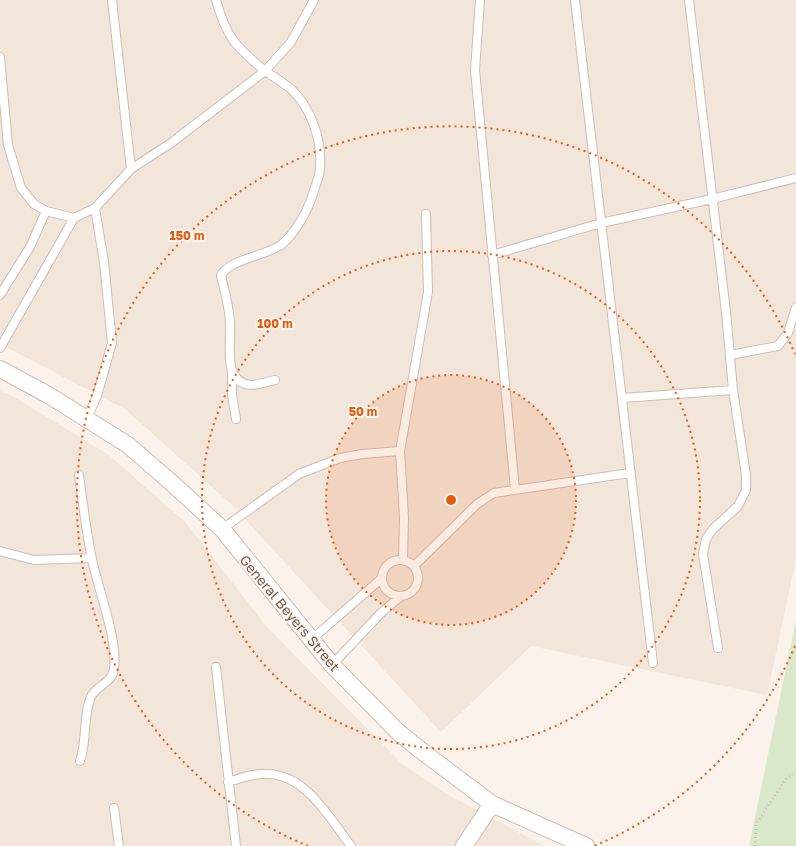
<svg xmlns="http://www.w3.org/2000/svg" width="796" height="846" viewBox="0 0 796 846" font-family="'Golos Text',sans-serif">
  <rect width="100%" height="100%" fill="#fbf3eb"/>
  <path fill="#f2e5da" d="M0,0H796V559L767,695L531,646L441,732L232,505L125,409L0,344Z
    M0,391L11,395L109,455L186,523L267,627L401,763L445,793L544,846H0Z"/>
  <path fill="#d9e8ca" d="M796,620V846H749Z"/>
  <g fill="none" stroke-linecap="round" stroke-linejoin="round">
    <defs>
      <path id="lane" d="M112,0L131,169L171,143L265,71C273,76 282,82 290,88C311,107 322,139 320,168C320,176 315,186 313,194C308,210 295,234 281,245C265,256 227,260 221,276C225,292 229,306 230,322C232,341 221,383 251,385C258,385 267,382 275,380
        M216,0C226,37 236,47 265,71L291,42L314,0
        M480,0L475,70L515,489
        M575,0L653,663
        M689,0L726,312L733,390L746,475V490L738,506L713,529L706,539L703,554L718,648
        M0,57L8,145L21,188L34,204L46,211L74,218L95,208L131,169
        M492,255L601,223L712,199L796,178
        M0,295L30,247L46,211
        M0,348L74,218
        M730,355L778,346L788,333L796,307
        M232,372V395L236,419
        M622,398L733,390
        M87,418L97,396L112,343L104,262L95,208
        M79,475C83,503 86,531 92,559C98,590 118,638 114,669C112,684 94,686 90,699C83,719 87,741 80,761
        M222,529L299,474L340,458L362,454L400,451
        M0,551L34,560L91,558
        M382 578a18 18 0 1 1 36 0a18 18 0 1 1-36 0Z
        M403,560L404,517L400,451L428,292L426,214
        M414,566L477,504L494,493L630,473
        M311,640L382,578
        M332,665L380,614L401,596
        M216,667L236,846
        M228,782C241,778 254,773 267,774C306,774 330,819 351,846
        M114,808L119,846"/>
      <path id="street" d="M0,369L50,396L128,445L173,484L222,529L332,665L397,731L419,749L492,804L586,846
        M464,846L492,804"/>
    </defs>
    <use href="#lane" stroke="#cfbdb4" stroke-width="10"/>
    <use href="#street" stroke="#cfbdb4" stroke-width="18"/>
    <path stroke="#d4b5a8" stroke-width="2.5" stroke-dasharray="1 3" stroke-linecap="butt" d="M755,846L756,824L786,779L796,772"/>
    <use href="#lane" stroke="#fff" stroke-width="8"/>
    <use href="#street" stroke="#fff" stroke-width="16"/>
  </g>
  <circle cx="451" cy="500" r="125" fill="#e8590c" fill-opacity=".12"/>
  <g fill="none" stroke="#e8590c" stroke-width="2" stroke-dasharray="2 4">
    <circle cx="451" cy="500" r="125"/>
    <circle cx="451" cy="500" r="249"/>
    <path d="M795 646A374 374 0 0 1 594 846M308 846A374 374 0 1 1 795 354"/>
  </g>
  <g text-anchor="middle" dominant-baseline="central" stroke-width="4" stroke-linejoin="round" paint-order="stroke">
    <g font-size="14" fill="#755950" stroke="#fef8f2">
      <text transform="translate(290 613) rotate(50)">General Beyers Street</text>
    </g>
  </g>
  <circle cx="451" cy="500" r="6" fill="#e8590c" stroke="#fef8f2" stroke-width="2"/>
  <g font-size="12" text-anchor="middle" font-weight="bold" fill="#e8590c" stroke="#fef8f2" stroke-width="4" stroke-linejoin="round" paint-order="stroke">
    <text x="187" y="240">150 m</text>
    <text x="275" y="328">100 m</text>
    <text x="363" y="416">50 m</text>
  </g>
</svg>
